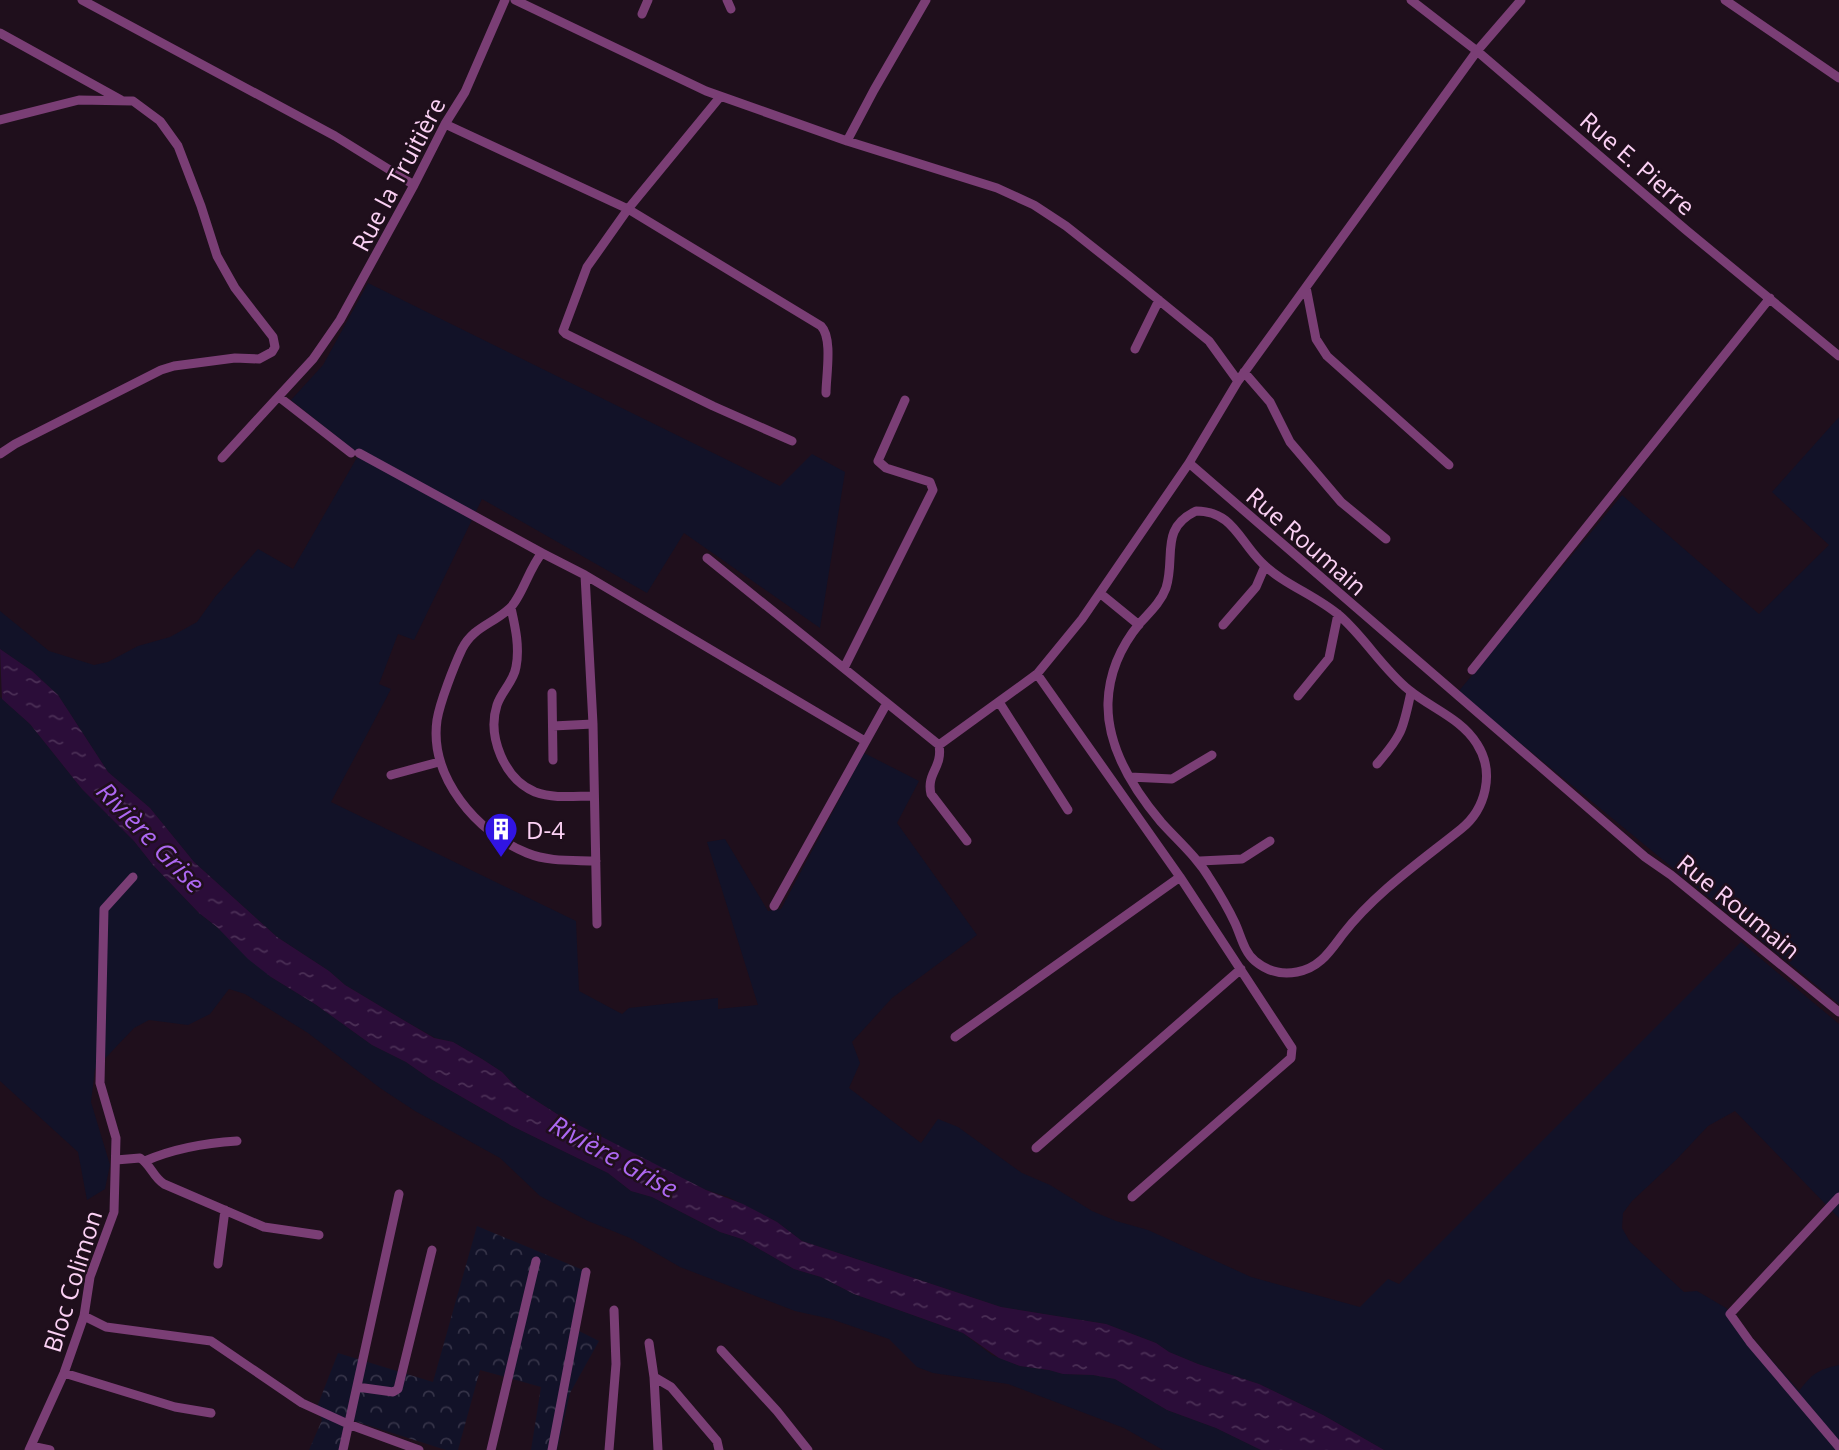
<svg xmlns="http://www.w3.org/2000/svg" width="1839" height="1450" viewBox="0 0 1839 1450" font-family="'Open Sans',sans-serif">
  <defs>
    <pattern id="forest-crowns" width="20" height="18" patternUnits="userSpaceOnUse" patternTransform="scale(1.75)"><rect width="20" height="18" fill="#121228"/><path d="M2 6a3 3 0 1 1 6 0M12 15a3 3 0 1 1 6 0" fill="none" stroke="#353348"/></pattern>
    <pattern id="water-ripples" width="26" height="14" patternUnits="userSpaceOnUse" patternTransform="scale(1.75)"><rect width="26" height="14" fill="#2b0d39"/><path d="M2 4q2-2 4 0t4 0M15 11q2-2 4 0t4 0" fill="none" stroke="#4b2f56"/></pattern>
  </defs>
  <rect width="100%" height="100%" fill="#1f0f1c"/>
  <path fill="#121228" d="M368,283L780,486L812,454L845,472L820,628L684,533L647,593L482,499L414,640L398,634L379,684L391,689L331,802L576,921L579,991L622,1014L629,1008L718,998V1009L758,1005L707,842L725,839L768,911L781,909L864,753L919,781L897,823L977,935L892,998L852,1042L860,1063L849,1088L921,1143L938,1119L958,1127L1022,1173L1050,1185L1092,1211L1116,1221L1148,1230L1251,1277L1360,1307L1388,1279L1399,1284L1741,942L1839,1024V1218L1735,1111L1708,1126L1676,1160L1632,1201L1623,1213L1622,1228L1630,1242L1684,1292L1697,1291L1726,1308L1799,1391C1812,1374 1817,1370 1839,1365V1450H1384L1323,1415L1259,1384L1198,1364L1169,1352L1156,1343L1106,1324L1001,1307L802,1241L777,1222L728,1197L706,1190L663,1169L557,1114L518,1089L502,1072L482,1059L453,1042L435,1038L405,1021L345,985L329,971L277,937L194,862L150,808L108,772L58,695L32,671L0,649V611L49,651L94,665L108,662L138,646L170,637L197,622L215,597L258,549L293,569L359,454L291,400L323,365Z
    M1839,417V1004L1458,692L1622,495L1759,614L1829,545L1772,492Z
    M0,697L30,724L82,789L134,841L153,865L199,913L217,927L271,977L315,1004L372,1045L406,1062L429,1078L512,1126L608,1173L631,1191L652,1197L720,1232L742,1239L794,1269L821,1277L854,1294L963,1333L992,1355L1020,1366L1049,1370L1063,1374L1093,1375L1115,1379L1167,1410L1216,1428L1261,1450H1163L1124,1428L1008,1384L933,1373L917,1367L889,1339L831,1319L795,1311L680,1267L630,1238L588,1221L540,1196L500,1158L415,1111L380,1088L308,1033L245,994L229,989L210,1014L188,1025L149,1020L134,1028L95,1069L91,1102L110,1165L105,1189L87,1200L78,1152L0,1081Z"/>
  <path fill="url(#forest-crowns)" d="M477,1226L583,1270L573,1328L599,1341L570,1393L557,1450H531L541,1387L480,1370L458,1450H446L348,1419L344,1450H309L322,1420L317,1407L338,1353L433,1382Z"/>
  <path fill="url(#water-ripples)" d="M0,649L32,671L58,695L108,772L150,808L194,862L277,937L329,971L345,985L405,1021L434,1038L453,1042L482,1059L502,1072L518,1089L557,1114L706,1190L743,1204L777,1222L802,1241L1001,1307L1106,1324L1156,1343L1169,1352L1198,1364L1259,1384L1323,1415L1384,1450H1261L1216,1428L1167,1410L1115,1379L1093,1375L1063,1374L1049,1370L1020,1366L999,1358L963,1333L854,1294L821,1277L794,1269L742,1239L720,1232L652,1197L631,1191L608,1173L512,1126L429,1078L406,1062L372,1045L315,1004L271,977L248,959L217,927L199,913L153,865L134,841L82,789L30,724L2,699Z"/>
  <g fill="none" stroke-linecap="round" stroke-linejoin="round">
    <path stroke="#7a3e75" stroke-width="9" d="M82,0L335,136L414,185
      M515,0L706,91L847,141L997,188L1034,205L1066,226L1128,275L1209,341L1238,381
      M727,0L731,9
      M1411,0L1477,51L1686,230L1839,356
      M1725,0L1839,78
      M642,14L648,0
      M0,33L121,100
      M720,97L628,209L587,267L563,331L566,334L713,406L792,441
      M0,120L79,100L133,101L160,121L178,146L201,206L217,256L235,288L273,337L275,347L272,352L259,359L235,358L174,366L161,370L15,444L0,454
      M445,124L628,209L821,326C833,338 826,376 826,393
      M847,141L874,90L926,0
      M1306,287L1316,339L1327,356L1449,465
      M1135,349L1159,300
      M1244,372L1270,402L1290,442L1341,502L1386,539
      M279,397L351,453
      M359,453L542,553
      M222,458L313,359L340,320L414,185L445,124L465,92L505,0
      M1189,463L1645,857L1671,875L1839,1012
      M1196,511C1233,511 1239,541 1262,563C1284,585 1316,595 1340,616C1365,638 1383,669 1409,690C1431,708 1462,719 1477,744C1495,772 1486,809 1461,829C1420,862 1376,892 1343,934C1330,951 1320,968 1297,972C1282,975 1267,971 1255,961C1244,952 1241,936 1235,923C1228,908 1219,893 1210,879C1197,857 1178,841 1161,822C1134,790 1107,747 1108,703C1109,672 1120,647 1140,623C1150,612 1161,602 1166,588C1176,556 1159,529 1196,511Z
      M707,558L887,703
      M585,575L593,724L597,924
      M1101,594L1139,625
      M511,608C515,626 520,647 516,667C514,681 501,692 497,705C487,736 504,779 535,792C554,799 575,796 594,796
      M1223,625L1256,587L1265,566
      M844,668L933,490L930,482L886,468L878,461L905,400
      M1472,670L1770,298
      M1037,674L1180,877L1292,1048L1291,1058L1132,1197
      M552,693L553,760
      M1298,696L1329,658L1338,614
      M999,702L1068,810
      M553,726L593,724
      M939,745C943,768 926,773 931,794L967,841
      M1377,764C1403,734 1403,729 1411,692
      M391,775L439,762
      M1130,777L1172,779L1212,755
      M596,861C572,860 549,862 527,853C477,833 429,777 437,720C440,702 454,666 462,649C473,627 493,624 510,608C522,597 529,568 542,553L585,575L865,741
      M1200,861L1242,859L1270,841
      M774,906L887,703L939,745L1037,674L1082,619L1189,463L1238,381L1477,51L1521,0
      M955,1037L1180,877
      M1036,1148L1241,969
      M116,1160L140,1158C151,1165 153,1177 164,1184L264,1227L319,1235
      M145,1161C175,1148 205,1143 237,1141
      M1839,1197L1730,1314L1750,1342L1839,1447
      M218,1264L225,1210
      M84,1316L106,1327L211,1341L302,1403L348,1424L419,1450
      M649,1343L654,1377L658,1450
      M721,1350L777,1411L808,1450
      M64,1373L175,1407L211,1413
      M654,1377L671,1387L717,1441L719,1450
      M357,1387L393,1392L398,1389L432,1250
      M31,1446L50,1450
      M29,1450L64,1373L84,1316L90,1277L114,1212L116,1138L100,1083L104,909L133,877
      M343,1450L399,1194
      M491,1450L536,1261
      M552,1450L586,1272
      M609,1450L616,1364L614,1310"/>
  </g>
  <defs>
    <symbol id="building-pin" viewBox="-11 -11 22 30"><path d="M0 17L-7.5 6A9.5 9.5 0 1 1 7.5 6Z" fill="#3114e3" stroke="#1f0f1c"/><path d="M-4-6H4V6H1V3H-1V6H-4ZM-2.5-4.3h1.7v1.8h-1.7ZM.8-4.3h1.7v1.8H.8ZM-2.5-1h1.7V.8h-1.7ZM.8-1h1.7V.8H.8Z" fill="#fff"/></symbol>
  </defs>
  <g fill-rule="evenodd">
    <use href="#building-pin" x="482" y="810" width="38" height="52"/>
  </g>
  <g text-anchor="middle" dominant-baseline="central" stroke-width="5" stroke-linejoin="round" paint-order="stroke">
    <g font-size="24" fill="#fbd1f4" stroke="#1f0f1c">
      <text transform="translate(1638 163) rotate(41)">Rue E. Pierre</text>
      <text transform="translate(398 174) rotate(-62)">Rue la Truitière</text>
      <text transform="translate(1307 541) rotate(41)">Rue Roumain</text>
      <text transform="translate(1739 906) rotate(39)">Rue Roumain</text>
      <text transform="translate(72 1281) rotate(-73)">Bloc Colimon</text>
    </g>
    <g font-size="24" fill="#fbd1f4" stroke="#1f0f1c" text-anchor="start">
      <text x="526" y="829">D-4</text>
    </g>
    <g font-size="26" font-style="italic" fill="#ad68f1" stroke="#1f0f1c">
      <text transform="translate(151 837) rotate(46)">Rivière Grise</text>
      <text transform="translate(614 1156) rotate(29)">Rivière Grise</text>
    </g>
  </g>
</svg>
